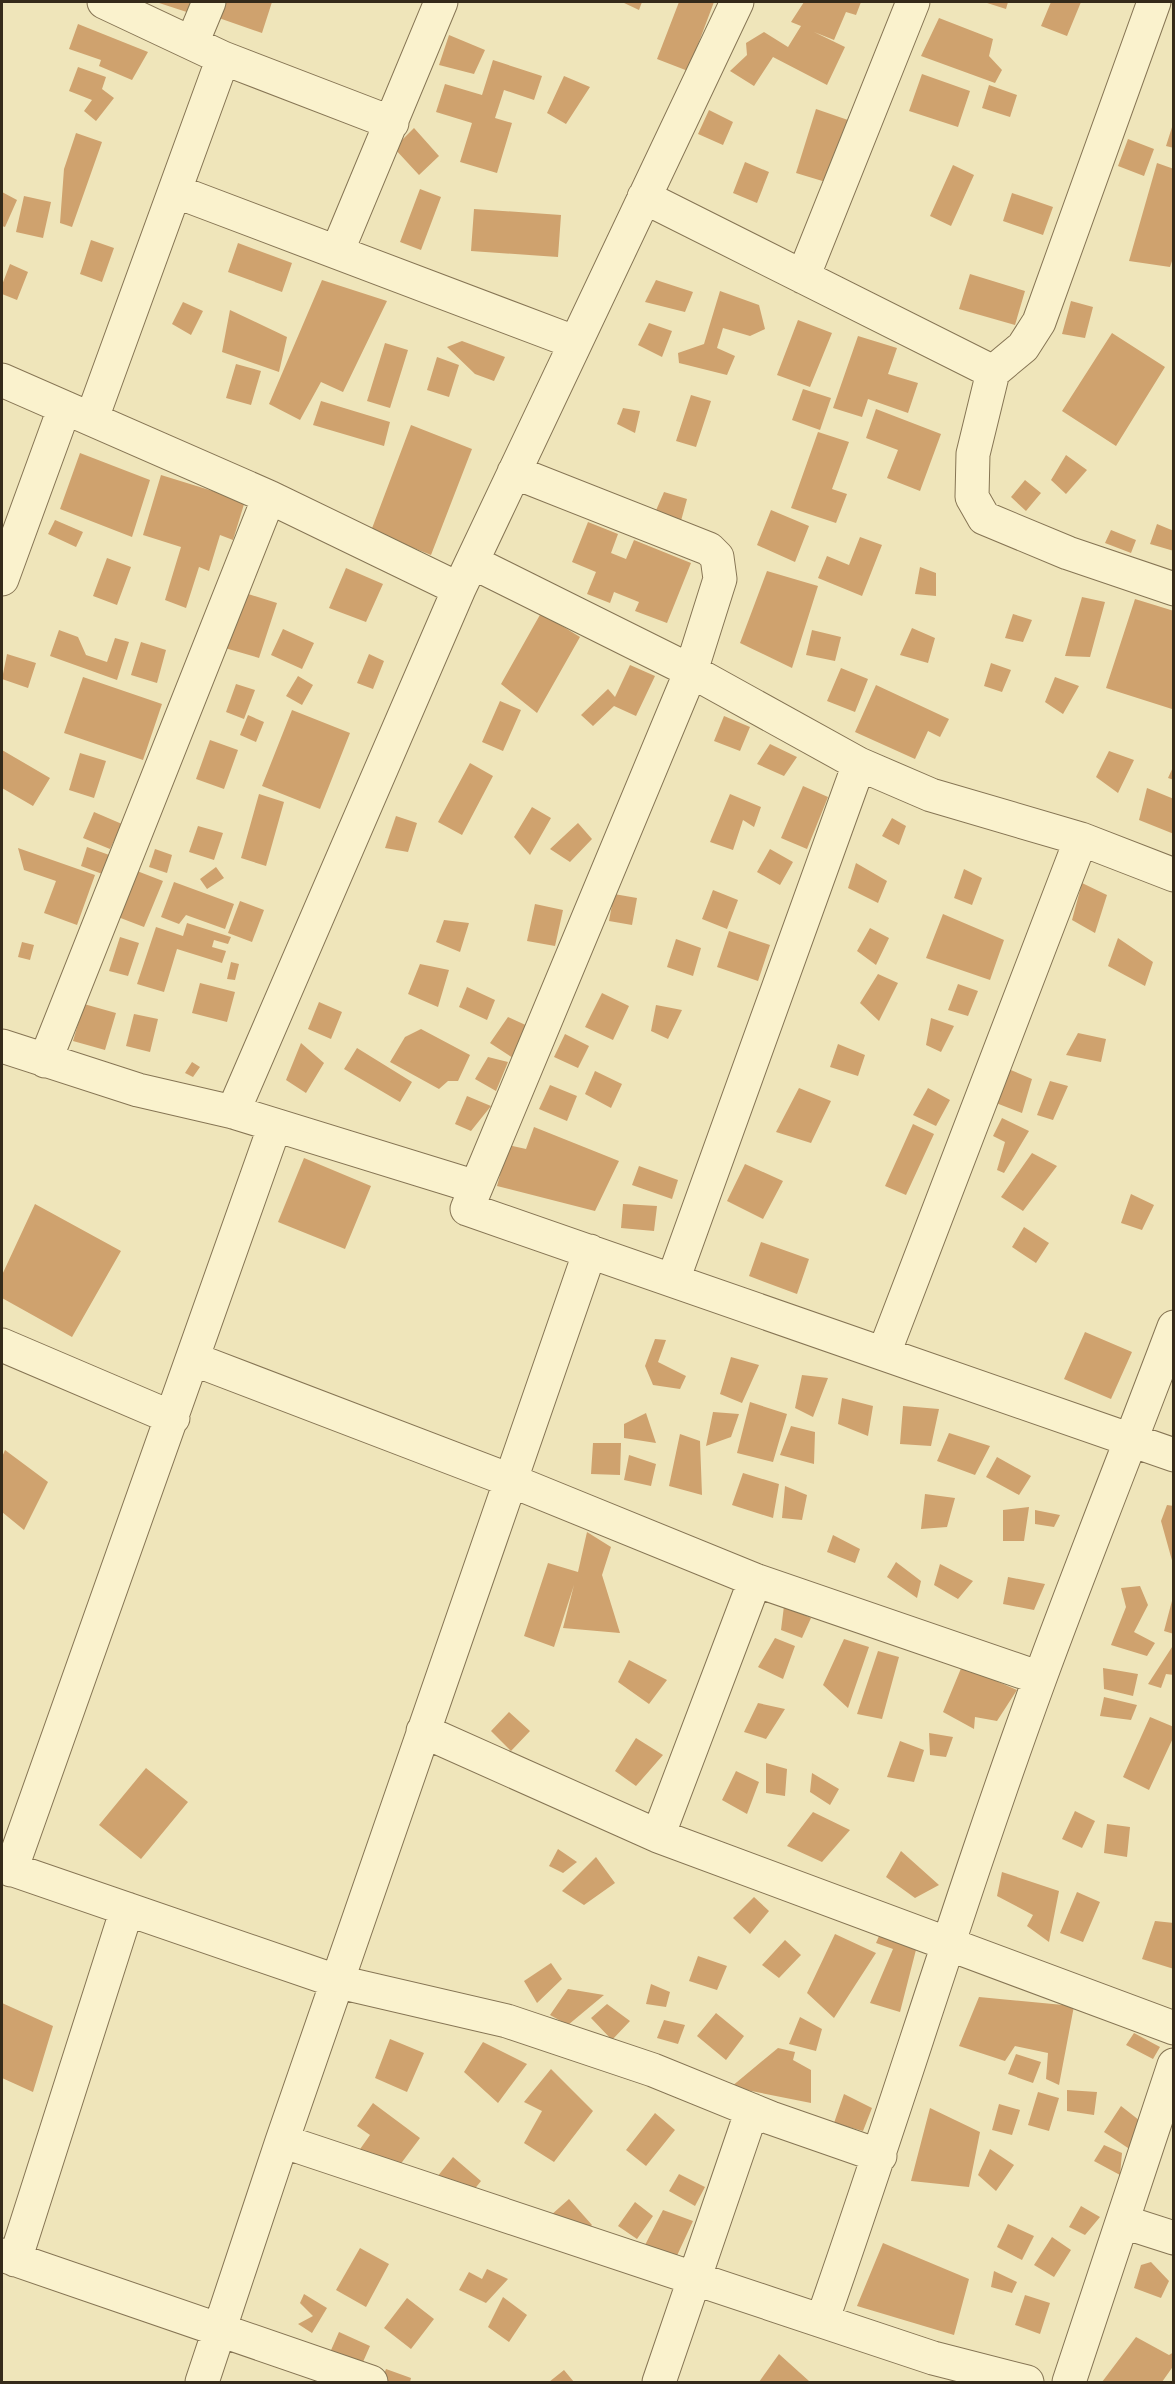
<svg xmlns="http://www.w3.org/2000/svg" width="1175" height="2384" viewBox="0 0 1175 2384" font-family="'Roboto Serif',serif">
  <rect width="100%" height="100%" fill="#efe5ba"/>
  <path fill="#cfa26e" d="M156,2H203L199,16Z
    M222,2H272L262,33L216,17Z
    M622,2H642L639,10Z
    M679,2H714L688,71L657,59Z
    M804,2H861L856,15L846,12L834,40L814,32L845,47L827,85L773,57L754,86L730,71L747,55L746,43L764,32L788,47L801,26L791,22Z
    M984,2H1008L1006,9Z
    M1051,2H1081L1067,36L1041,26Z
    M939,18L993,39L989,56L1002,70L995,83L921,56Z
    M78,24L148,52L132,80L99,66L101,60L69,49Z
    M449,35L485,50L474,74L439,65Z
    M493,60L542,76L534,100L504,90L495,118L512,123L497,173L460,162L472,123L436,112L445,84L482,95Z
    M78,67L106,77L102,89L114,98L96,121L84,111L92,100L69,91Z
    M922,74L970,91L958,127L909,111Z
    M564,76L590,87L566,124L547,113Z
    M989,85L1017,95L1010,117L982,108Z
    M816,109L848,120L829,183L796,173Z
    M709,110L733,122L723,145L698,134Z
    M1173,124H1174V148L1166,146Z
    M414,128L439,156L419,175L394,148Z
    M76,133L102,142L72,227L60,223L64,169Z
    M1128,139L1154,149L1144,176L1118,166Z
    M745,162L769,172L757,203L733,193Z
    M1157,163L1174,169V255L1170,267L1129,261Z
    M953,165L974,175L951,226L930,216Z
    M420,189L441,197L421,250L400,242Z
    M2,192L17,200L5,227L2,226Z
    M1012,193L1053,207L1043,235L1003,221Z
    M24,196L51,202L43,238L16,232Z
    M474,209L561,215L558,257L471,251Z
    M91,240L114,248L102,282L80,274Z
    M238,243L292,263L282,292L228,272Z
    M10,264L28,272L17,300L2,294V285Z
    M970,274L1025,291L1015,325L959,309Z
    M322,280L387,301L343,392L321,382L300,420L269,404Z
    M656,280L693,292L685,312L645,302Z
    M720,291L759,305L765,329L750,336L723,328L717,348L735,356L727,375L679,363L678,353L704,344Z
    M1071,301L1093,307L1085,338L1062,334Z
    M183,302L203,311L191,335L172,324Z
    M230,310L287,337L279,372L222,352Z
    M798,320L832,333L810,387L777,375Z
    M649,323L672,331L662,357L638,345Z
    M1112,333L1165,367L1116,446L1062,411Z
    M858,336L897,348L888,374L918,383L908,413L868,399L862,417L833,408Z
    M462,341L505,357L494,381L475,374L447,347Z
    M385,343L408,350L390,408L367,401Z
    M437,357L459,365L449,397L427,390Z
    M236,364L261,371L251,405L226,398Z
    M803,389L831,398L820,430L792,420Z
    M691,395L711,401L696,447L676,441Z
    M321,401L390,422L384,446L313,425Z
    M623,408L640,411L635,433L617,424Z
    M876,409L941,434L920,491L887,478L898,450L866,438Z
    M411,425L472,449L431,555L371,531Z
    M818,432L849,442L832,489L847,494L836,523L791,508Z
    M80,453L150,480L132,537L60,509Z
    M1066,455L1087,470L1066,494L1051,480Z
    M161,475L245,501L233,540L220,535L209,571L199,567L186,608L165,600L181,547L143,535Z
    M1025,480L1041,493L1026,511L1011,497Z
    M664,492L687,499L679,528L651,522Z
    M771,510L809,526L795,562L757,545Z
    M55,520L83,532L76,547L48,534Z
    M588,522L618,534L611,553L626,559L634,540L691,563L667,623L635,611L639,602L614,592L610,603L587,594L596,572L572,562Z
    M1157,524L1174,531V551L1150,544Z
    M1111,530L1136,540L1131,553L1105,543Z
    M860,537L882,545L862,596L818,578L827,556L849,565Z
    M107,558L131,567L117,605L93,596Z
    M920,567L936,573V596L915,594Z
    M346,568L383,584L366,622L329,608Z
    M767,571L818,586L792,668L740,643Z
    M242,592L277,603L259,658L225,648Z
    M1082,597L1105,602L1090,657L1065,656Z
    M1135,599L1174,611L1172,709L1106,688Z
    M541,613L580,637L537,713L501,684Z
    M1013,614L1032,620L1023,642L1005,638Z
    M912,628L935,638L928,663L900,655Z
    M283,629L314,643L302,669L271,655Z
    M59,630L78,637L86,655L107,662L115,638L129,642L117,680L50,656Z
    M812,630L841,637L835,661L806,655Z
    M141,642L166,650L157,683L131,675Z
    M7,654L36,663L28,688L2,679Z
    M369,654L384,661L373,689L357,683Z
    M991,663L1011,670L1002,692L984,686Z
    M630,665L655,676L636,716L614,706L593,726L581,715L608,689L615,697Z
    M841,668L868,679L855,712L827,701Z
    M298,676L313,685L302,705L286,696Z
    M83,677L162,704L143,760L64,733Z
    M1055,677L1079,686L1063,714L1045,702Z
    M236,684L255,690L244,719L226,712Z
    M876,685L949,719L940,737L928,731L915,759L855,732Z
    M500,701L521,710L503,751L482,742Z
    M292,710L350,733L320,809L262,786Z
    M248,715L264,722L256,742L240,735Z
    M724,716L750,727L740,751L714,741Z
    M210,740L238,750L224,789L196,779Z
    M770,744L797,757L784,776L757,764Z
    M2,750L50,778L33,806L2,788Z
    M1109,751L1134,760L1118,793L1096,777Z
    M80,753L106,761L94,798L69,790Z
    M470,763L493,776L462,835L438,822Z
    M1174,765V780L1168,778Z
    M803,786L828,797L807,849L781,838Z
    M1147,788L1174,799V834L1139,820Z
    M259,794L284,802L266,866L241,858Z
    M730,794L761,807L754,827L743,820L733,850L710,842Z
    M532,807L551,818L530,855L514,837Z
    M94,812L122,824L110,849L83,838Z
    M396,816L417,823L408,852L385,848Z
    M892,818L906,826L899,845L882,836Z
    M578,823L592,839L570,862L550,849Z
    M198,826L223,833L214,860L189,852Z
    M87,847L112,856L105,875L81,866Z
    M18,848L95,875L77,925L44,913L56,881L24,870Z
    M155,849L172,855L167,873L149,867Z
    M770,849L793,862L780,885L757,872Z
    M856,863L887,881L878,903L848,888Z
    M216,867L224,878L207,889L200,879Z
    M964,869L982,878L972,905L954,898Z
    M137,871L163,881L144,927L118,917Z
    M174,882L234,904L225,929L186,915L179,924L161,917Z
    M1082,883L1107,895L1095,933L1072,920Z
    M713,890L738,900L727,929L702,919Z
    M614,894L637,898L632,925L609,921Z
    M240,901L264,910L252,942L228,933Z
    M535,904L563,910L555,946L527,941Z
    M943,914L1004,940L990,980L926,958Z
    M444,920L469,923L460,952L436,942Z
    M187,923L231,937L228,944L214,940L212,947L226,951L222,963L177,949L164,992L137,984L156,927L183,936Z
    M870,928L889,938L876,965L857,951Z
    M729,931L770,945L758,981L717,967Z
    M120,937L139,943L128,976L109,971Z
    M1118,938L1153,962L1145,986L1108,966Z
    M676,939L701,948L693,976L667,967Z
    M22,942L34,945L30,960L18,957Z
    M231,962L239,964L235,980L227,979Z
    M420,964L449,970L438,1007L408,994Z
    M878,974L898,983L879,1021L860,1003Z
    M200,983L235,992L227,1022L192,1013Z
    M958,984L978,991L968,1016L948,1010Z
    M467,987L495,1000L487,1020L459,1007Z
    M602,993L629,1006L613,1040L585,1027Z
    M319,1002L342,1012L331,1039L308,1029Z
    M84,1004L116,1013L105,1050L73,1041Z
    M656,1005L682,1010L668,1039L651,1031Z
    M134,1014L158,1019L150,1052L126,1046Z
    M508,1017L530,1027L513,1058L490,1043Z
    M931,1018L954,1026L941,1052L926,1045Z
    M421,1029L470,1055L458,1081H448L439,1089L390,1062L405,1037Z
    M1078,1033L1106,1039L1101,1062L1066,1055Z
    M565,1034L589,1046L578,1068L554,1057Z
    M301,1043L324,1063L306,1093L286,1080Z
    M838,1044L865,1055L858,1076L830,1067Z
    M357,1048L412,1082L400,1102L344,1069Z
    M488,1057L508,1062L496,1091L475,1079Z
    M192,1062L200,1067L193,1077L185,1073Z
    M1006,1068L1032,1079L1022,1113L996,1103Z
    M595,1071L622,1084L611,1108L585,1094Z
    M1050,1081L1068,1086L1053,1120L1037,1115Z
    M550,1085L577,1096L567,1121L539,1109Z
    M799,1088L831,1101L811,1143L776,1132Z
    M928,1088L950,1100L936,1126L913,1115Z
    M467,1096L491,1106L471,1131L455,1124Z
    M1002,1118L1029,1131L1004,1173L997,1170L1005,1142L993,1136Z
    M913,1124L934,1134L906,1195L885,1186Z
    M534,1127L619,1161L595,1211L497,1186L508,1145L526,1149Z
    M1032,1153L1057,1166L1023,1211L1001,1197Z
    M304,1158L371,1186L345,1249L278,1222Z
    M745,1164L783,1181L763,1219L727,1201Z
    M639,1166L678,1180L672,1199L632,1185Z
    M1131,1194L1154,1205L1142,1230L1121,1223Z
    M35,1204L121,1251L72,1337L2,1298V1275Z
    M623,1204L657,1206L654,1231L621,1228Z
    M1024,1227L1049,1243L1036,1263L1012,1247Z
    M761,1242L809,1259L797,1294L749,1276Z
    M1085,1332L1132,1352L1111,1399L1064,1379Z
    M655,1339L666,1340L658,1362L686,1376L680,1389L653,1385L645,1366Z
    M731,1357L759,1365L742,1403L720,1394Z
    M802,1375L828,1378L813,1417L795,1408Z
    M842,1398L873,1406L868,1436L838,1424Z
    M750,1402L787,1414L773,1462L737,1453Z
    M903,1406L939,1409L931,1446L900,1444Z
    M713,1412L739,1414L731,1437L706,1446Z
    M646,1413L656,1443L624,1438V1424Z
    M791,1426L815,1432L814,1464L780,1455Z
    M949,1433L990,1446L975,1475L937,1461Z
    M680,1434L700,1441L702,1495L669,1486Z
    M593,1443H621L620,1475L591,1474Z
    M5,1450L48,1482L24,1530L2,1512V1457Z
    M629,1455L656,1464L651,1486L624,1480Z
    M997,1457L1031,1476L1019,1495L986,1477Z
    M743,1473L779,1484L773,1518L732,1505Z
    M785,1486L807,1495L802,1520L782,1518Z
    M925,1494L955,1498L947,1527L921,1529Z
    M1167,1505L1174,1506L1173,1564L1161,1521Z
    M1029,1507L1024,1541H1003V1510Z
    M1035,1510L1060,1515L1054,1527L1035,1524Z
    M587,1532L611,1547L602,1575L620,1633L563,1628L574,1585L554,1647L524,1636L548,1563L578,1572Z
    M833,1535L860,1549L855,1563L827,1552Z
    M896,1562L921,1581L917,1598L887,1577Z
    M940,1564L973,1581L958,1599L934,1585Z
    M1008,1577L1045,1584L1034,1610L1003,1604Z
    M1140,1586L1148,1605L1134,1632L1155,1643L1147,1656L1111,1645L1126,1607L1121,1588Z
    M1173,1597H1174V1634L1164,1631Z
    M784,1606L811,1618L802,1638L781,1630Z
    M775,1638L795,1646L783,1679L758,1667Z
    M844,1639L869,1647L848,1708L823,1685Z
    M1174,1644V1675L1166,1674L1161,1688L1148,1684Z
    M878,1651L899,1657L882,1719L857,1714Z
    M629,1660L667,1680L649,1704L618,1682Z
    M962,1666L1017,1690L997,1721L975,1717L974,1729L943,1712Z
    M1103,1668L1138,1674L1133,1696L1104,1689Z
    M1104,1697L1137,1705L1131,1720L1100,1716Z
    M758,1703L785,1709L766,1739L744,1732Z
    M509,1712L530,1731L511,1751L491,1731Z
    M1150,1717L1174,1727V1736L1149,1790L1123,1777Z
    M929,1733L953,1737L946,1757L930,1755Z
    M636,1738L663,1755L636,1786L615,1771Z
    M900,1741L924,1750L914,1782L887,1777Z
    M766,1763L787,1769L785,1796L766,1793Z
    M146,1768L188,1802L141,1859L99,1825Z
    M736,1771L759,1782L747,1814L722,1800Z
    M812,1773L839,1789L830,1805L810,1792Z
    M1075,1811L1095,1821L1082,1848L1062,1839Z
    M813,1812L850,1830L822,1862L787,1846Z
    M1107,1824L1130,1827L1127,1857L1104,1853Z
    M558,1849L577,1862L563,1873L549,1866Z
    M901,1851L939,1885L915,1898L886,1877Z
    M596,1857L615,1883L584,1905L562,1891Z
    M1002,1872L1059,1891L1049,1942L1027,1926L1033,1915L997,1896Z
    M1077,1892L1100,1902L1083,1942L1060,1933Z
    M754,1897L769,1911L750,1934L733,1918Z
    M1155,1921L1174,1923V1969L1142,1959Z
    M882,1929L918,1942L900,2012L870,2003L893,1949L876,1943Z
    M835,1934L876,1953L834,2018L807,1993Z
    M785,1940L801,1955L779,1978L762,1965Z
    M698,1956L727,1966L717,1990L689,1981Z
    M551,1963L562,1979L537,2003L524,1981Z
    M651,1984L670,1992L666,2007L646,2004Z
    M568,1989L604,1995L568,2025L550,2015Z
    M979,1997L1074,2006L1059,2085L1046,2079L1048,2053L1015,2046L1005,2061L959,2046Z
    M2,2003L53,2026L33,2092L2,2078Z
    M607,2004L630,2021L612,2040L591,2018Z
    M716,2013L744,2036L726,2060L697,2036Z
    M800,2017L822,2029L816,2051L789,2044Z
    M664,2020L685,2025L678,2044L657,2038Z
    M1134,2033L1160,2047L1153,2059L1126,2045Z
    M390,2039L424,2053L407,2092L375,2078Z
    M483,2042L527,2064L498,2103L464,2072Z
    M778,2048L795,2052L793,2060L811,2070V2103L731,2087Z
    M1016,2054L1041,2062L1033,2083L1008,2074Z
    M551,2069L593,2111L554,2162L524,2143L542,2111L524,2102Z
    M1067,2090L1097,2092L1094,2115L1067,2111Z
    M1038,2092L1059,2098L1049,2131L1028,2125Z
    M844,2094L872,2108L863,2131L834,2123Z
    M373,2103L420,2138L391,2177L358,2152L370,2135L357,2126Z
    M999,2104L1020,2110L1012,2135L992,2130Z
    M1121,2106L1144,2124L1131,2150L1104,2132Z
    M930,2108L980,2132L969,2187L911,2181Z
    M655,2113L675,2130L646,2166L626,2150Z
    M1104,2145L1122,2153L1120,2175L1094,2161Z
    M990,2149L1014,2165L996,2191L978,2175Z
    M453,2157L481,2181L465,2201L437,2177Z
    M679,2174L705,2187L695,2206L669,2191Z
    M569,2199L592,2225L573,2242L550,2216Z
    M635,2202L653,2216L637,2239L618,2226Z
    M1081,2206L1100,2217L1085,2235L1069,2227Z
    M663,2210L693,2221L674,2262L644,2247Z
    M1008,2224L1034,2236L1022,2260L997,2247Z
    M1052,2237L1071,2250L1054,2277L1034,2265Z
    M883,2243L969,2279L954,2335L857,2306Z
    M360,2248L389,2264L366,2307L336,2290Z
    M1151,2262L1169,2281L1161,2298L1134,2288L1141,2265Z
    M487,2269L508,2279L486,2303L459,2290L469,2272L482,2279Z
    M994,2271L1017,2282L1012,2293L991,2287Z
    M304,2294L327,2308L312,2333L298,2324L313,2316L300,2303Z
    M1025,2295L1050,2303L1040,2334L1015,2325Z
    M503,2297L527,2315L509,2342L488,2327Z
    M407,2298L434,2319L411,2349L384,2328Z
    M339,2332L370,2346L359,2371L328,2357Z
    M1136,2337L1169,2355L1174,2352V2365L1162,2382H1102Z
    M779,2354L809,2381L808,2382H759Z
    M386,2369L411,2378L410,2382H381Z
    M564,2370L574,2382H549Z"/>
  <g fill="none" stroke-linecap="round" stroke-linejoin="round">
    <defs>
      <path id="street" d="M104,2L223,58L392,123
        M192,43L209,2
        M175,191L574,342
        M644,197L993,372L1023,347L1039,322L1154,2
        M337,252L441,2
        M803,277L913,2
        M993,372L973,454L972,497L984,518L1068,553L1174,589
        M2,380L269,497L459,589
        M92,418L223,58
        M514,472L709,549L717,557L720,579L691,671L467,1209L1174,1455
        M472,562L691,671L859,764L931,795L1081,839L1174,875
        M2,579L64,409
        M2,1046L138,1090L233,1112L476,1187
        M45,1061L269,497
        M233,1112L459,589L737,2
        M673,1280L859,764
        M2,1345L173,1418
        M884,1353L1081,839
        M193,1359L512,1481L755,1580L1040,1678
        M423,1731L658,1836L1174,2028
        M658,1836L755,1580
        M2,1866L339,1982L507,2021L653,2070L771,2118L880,2156
        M11,1870L275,1125
        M282,2141L933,2358L1027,2382
        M1124,2222L1174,2238
        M2,2255L371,2382
        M15,2260L127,1909
        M822,2321C897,2108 962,1891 1040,1678C1083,1561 1130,1444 1174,1327
        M202,2382L282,2141L590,1251
        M659,2382L752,2110
        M1069,2382L1174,2065"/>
    </defs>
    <use href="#street" stroke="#867554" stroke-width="35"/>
    <use href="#street" stroke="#faf2cd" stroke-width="33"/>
  </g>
  <rect width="1175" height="2384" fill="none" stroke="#352a1a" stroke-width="6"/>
</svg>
